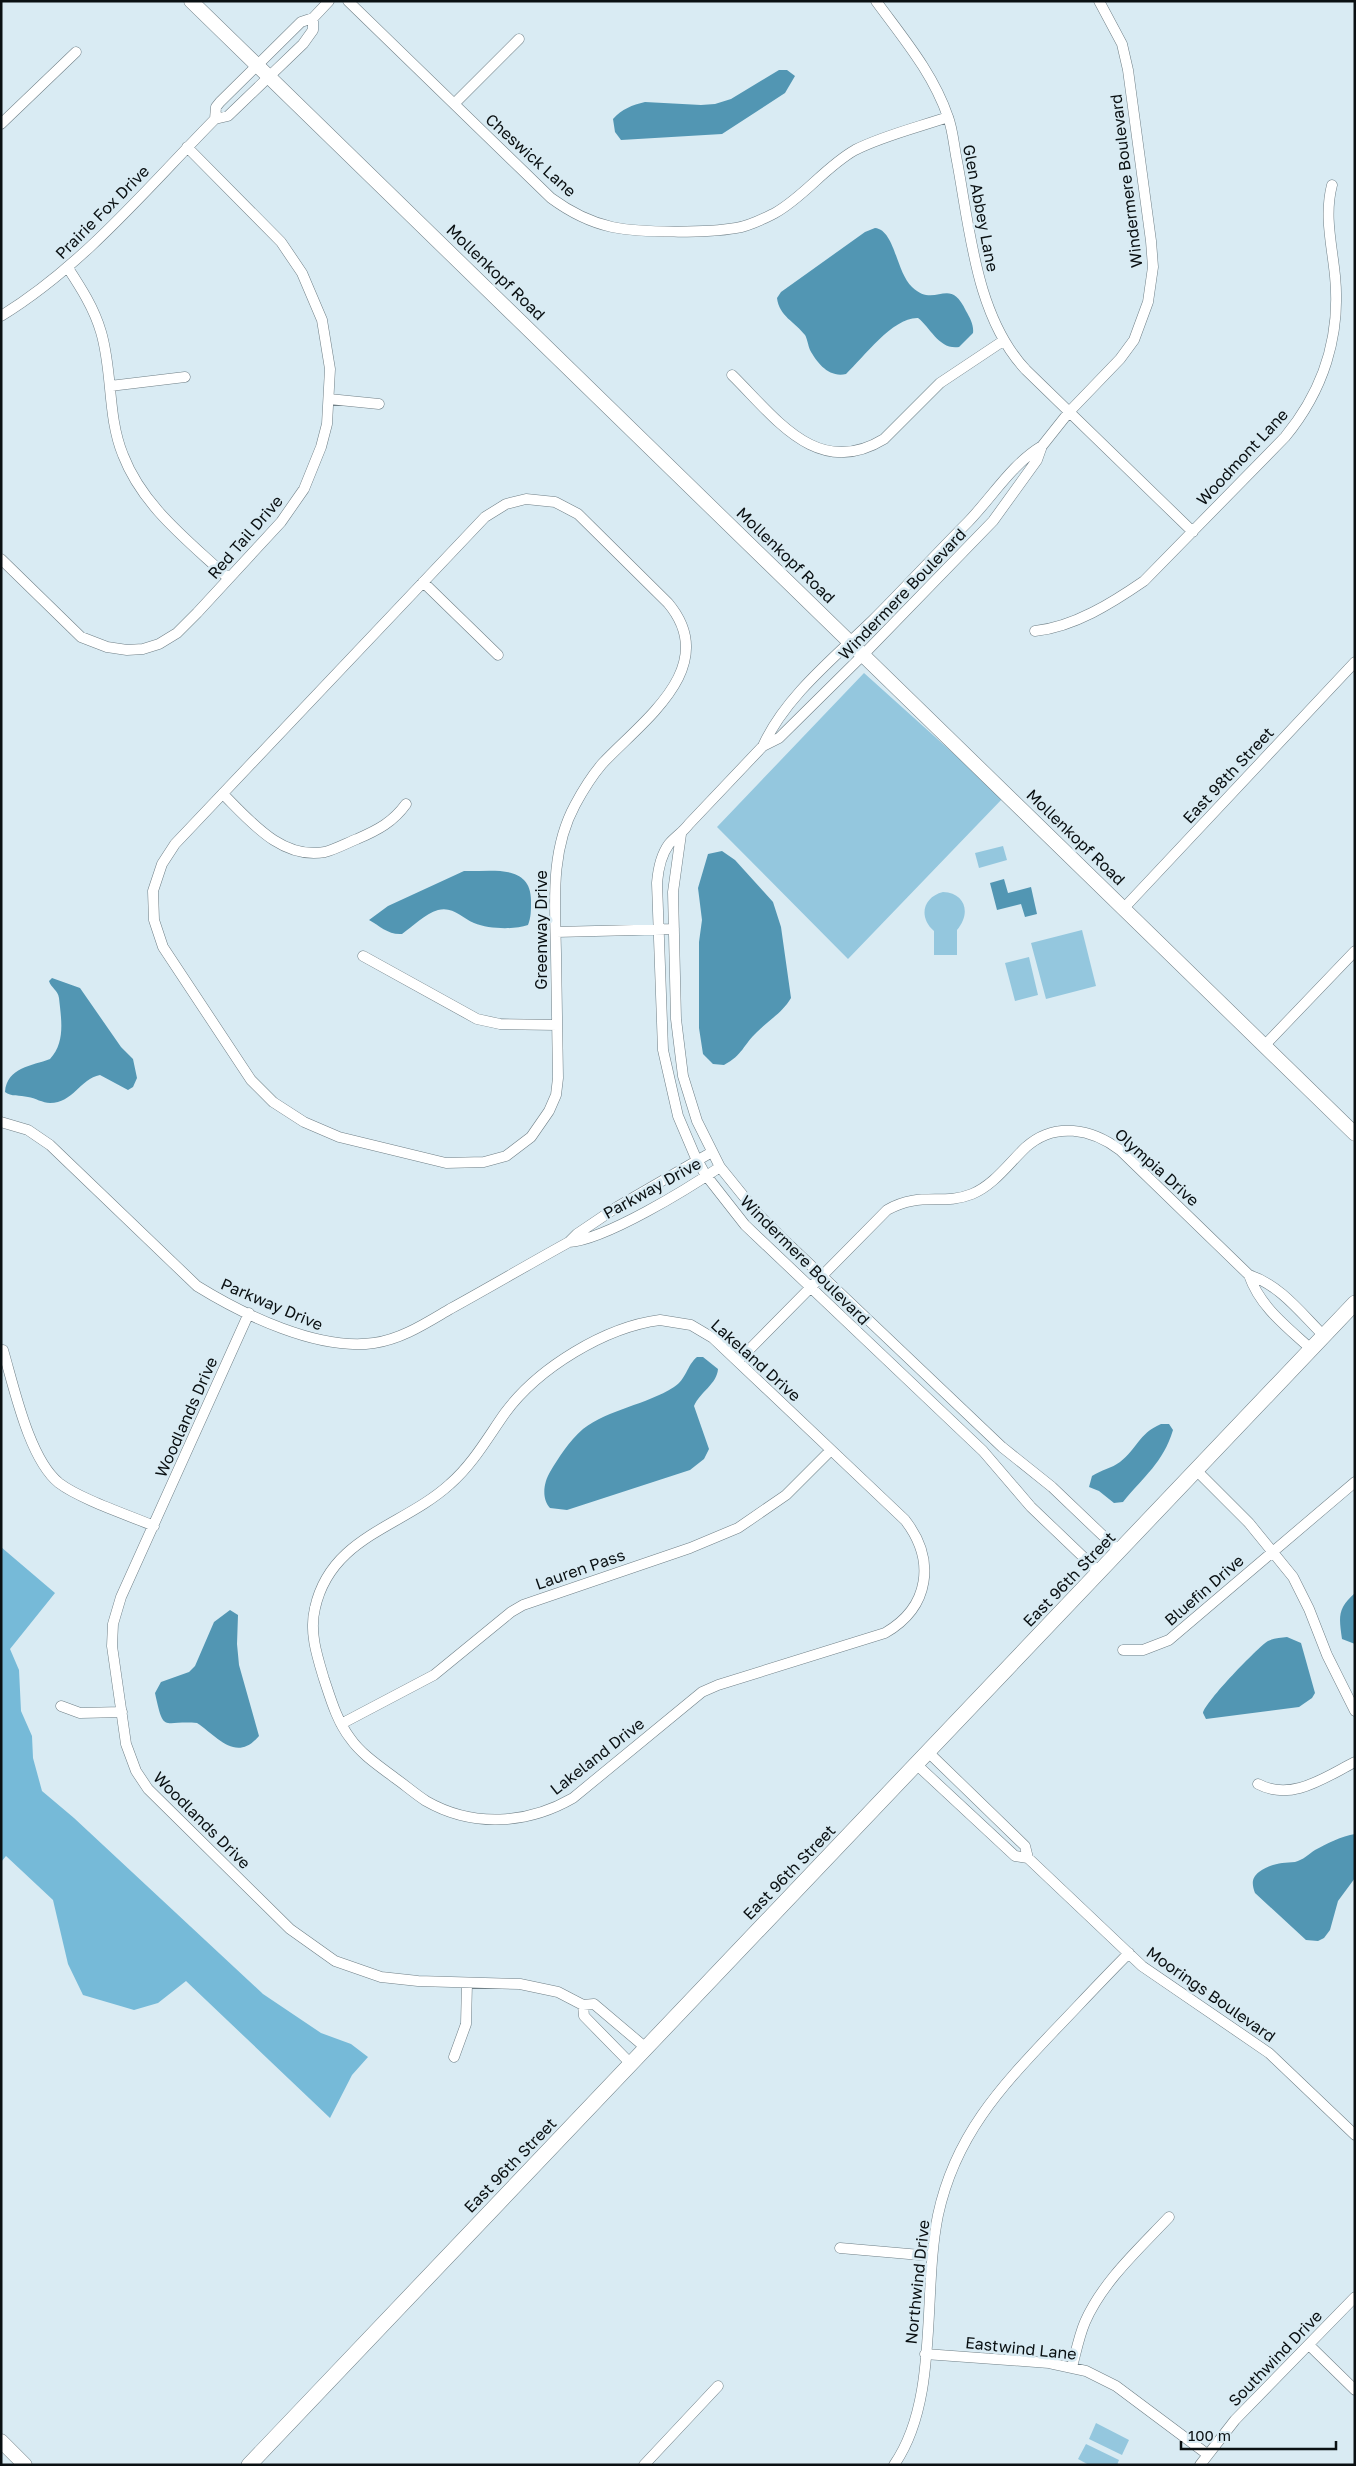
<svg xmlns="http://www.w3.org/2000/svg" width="1356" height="2466" viewBox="0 0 1356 2466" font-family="'Golos Text',sans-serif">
  <rect width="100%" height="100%" fill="#d9ebf3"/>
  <path fill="#94c7de" d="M864,673L1003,798L848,959L717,827Z
    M1003,846L1007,860L979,868L975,853Z
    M943,892C966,893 971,914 957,930V955H934V931C918,917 923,897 943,892Z
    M1082,930L1096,986L1046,999L1031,943Z
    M1029,957L1038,995L1015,1001L1005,963Z
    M1096,2423L1129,2440L1122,2455L1089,2439Z
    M1086,2444L1119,2460L1117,2465H1089L1078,2459Z"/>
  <path fill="#76bad8" d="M1,1547L55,1593L10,1649L19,1670L21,1711L32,1736L33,1758L42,1791L74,1818L263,1994L321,2033L351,2044L368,2057L352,2075L330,2118L186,1981L158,2003L134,2010L83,1995L68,1964L53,1900L6,1856L1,1862Z"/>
  <path fill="#5296b3" d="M779,70H787L795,76L785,93L722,134L621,140L615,132L613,119C622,109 632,105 645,102L701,105L715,104L731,99Z
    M875,228C895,230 896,272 912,287C936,310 949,274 966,311C970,318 974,325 973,333L959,347C939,350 931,328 918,318C893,317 864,357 846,374C829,378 817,363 810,350C808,345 807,338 805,335C795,322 779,316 777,298L781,292L865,232Z
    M722,851L735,860L773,902L781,927L791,998C782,1013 769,1020 757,1032C743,1045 743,1055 724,1065L713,1064L703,1054L699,1028V942L702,920L698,888L708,854Z
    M464,871C492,872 532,863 531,902C531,910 531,918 528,925C513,930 489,929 474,923C462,918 453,906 438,910C425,914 413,926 402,934C388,935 380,926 369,920L388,906Z
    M1004,879L1008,893L1031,887L1037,914L1025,917L1021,904L997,910L990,883Z
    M52,978L80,988L121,1047L133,1059L137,1078L133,1087L128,1090L100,1075C80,1079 73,1103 50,1103C43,1103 35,1098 28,1097C20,1095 11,1097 5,1092C7,1067 32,1066 50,1059C66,1042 61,1018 59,998C58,990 51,988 49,981Z
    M697,1357H703L718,1369C717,1384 700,1392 694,1406L709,1449L704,1459L690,1470L567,1510L550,1508C541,1498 544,1482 550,1472C559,1457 569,1441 583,1429C609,1409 646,1405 674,1387C686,1380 687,1365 697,1357Z
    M1161,1424H1169L1173,1430C1163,1463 1144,1476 1123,1502L1114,1503L1099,1491L1089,1487L1092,1476C1101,1470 1112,1468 1120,1462C1137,1449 1138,1434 1161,1424Z
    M1355,1593V1644L1342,1639C1339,1617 1337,1609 1355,1593Z
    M230,1610L238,1615L237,1644L239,1665L259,1736C236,1763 218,1737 197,1723C163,1720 164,1735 155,1693L161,1682L189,1672L195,1666L214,1622Z
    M1287,1637L1301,1643L1315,1693L1312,1698L1299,1707L1206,1719L1203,1713C1206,1701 1257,1648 1268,1641C1274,1638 1281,1638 1287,1637Z
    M1355,1834V1878L1338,1901L1330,1930L1324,1938L1318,1941L1306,1940L1255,1893C1252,1885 1251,1878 1259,1872C1271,1863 1282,1863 1295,1862C1303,1860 1309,1854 1315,1850C1326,1844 1342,1836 1355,1834Z"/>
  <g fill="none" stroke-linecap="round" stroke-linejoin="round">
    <defs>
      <path id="street" d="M348,1L551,198C570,212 589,222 612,227C641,233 707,233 736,228C750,226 763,219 775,213C805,196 825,167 855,150C882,136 919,127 948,117
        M876,1C903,38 933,73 948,117C953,130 954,147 957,161C970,230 976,317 1026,370L1193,532
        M454,104L519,39
        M215,119L216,107L220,102L301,22L313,18L329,1
        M1,124L76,52
        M68,268C81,288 94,308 101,332C113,372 107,416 123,455C143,507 189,541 228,578
        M1,316C83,266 148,187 215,119L228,116L303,44L313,30V18
        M732,375C775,417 817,480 884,439L940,383L1003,341
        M110,386L185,377
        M329,399L379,404
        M1042,446C1012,464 993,496 968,522C936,554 905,588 873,620C835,657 785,697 763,746L689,824C683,832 675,837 669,844C661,855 658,870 657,883L663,1050L678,1116L695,1156L705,1174L745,1225L983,1451L1031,1507L1099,1572
        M526,499L555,502L578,514L668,603C722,667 642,721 602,764C591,777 583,790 575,805C550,851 555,903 556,953C557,995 557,1037 558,1078L556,1095L549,1111L531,1137L506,1156L484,1162L446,1163L339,1137L304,1122L273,1102L251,1080L163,947L154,920L153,891L162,864L175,844L485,517L506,504Z
        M1,559L81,637L107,647L127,650L143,649L159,644L177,633L197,613L281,522L304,489L321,447L327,424L330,369L322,320L302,273L281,242L187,147
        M423,582L498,655
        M1035,631C1074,627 1112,603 1144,581L1285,437C1323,391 1341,336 1335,276C1332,245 1324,216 1332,185
        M763,746L779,738L863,655L993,521L1037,460L1042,446L1069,412L1120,359L1134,340L1148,302L1153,267L1151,241L1128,70L1122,44L1099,1
        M223,794C251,822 282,860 325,852C336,849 347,843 357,839C378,830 393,822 406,804
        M681,834L673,892L676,1019L683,1076L697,1121L720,1167L758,1214L781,1237L1002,1447L1052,1487L1119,1551
        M1124,908L1355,662
        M556,932L674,929
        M363,956L477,1019L500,1024L557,1025
        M1265,1045L1355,951
        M1,1122L28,1130L50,1145L197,1286C244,1315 318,1351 374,1343C402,1339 426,1323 450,1309C490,1287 529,1264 569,1242L577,1234L617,1207L712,1152
        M569,1242C605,1240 689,1188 720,1167
        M1249,1275C1280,1285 1301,1313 1324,1336
        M249,1313L121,1597L113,1624L112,1646L126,1744L136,1771L148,1789L290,1929L335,1961L381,1977L418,1981L520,1984L558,1992L583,2005L594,2004L646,2048
        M660,1320L691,1325L713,1338L905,1520C936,1560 930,1607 885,1633L718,1685L702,1692L573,1798C528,1824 473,1828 426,1801C415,1794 405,1785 395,1778C379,1766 361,1754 350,1738C337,1721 331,1700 324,1679C317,1656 309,1632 315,1608C331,1536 403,1527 450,1484C473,1464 488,1437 505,1413C538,1368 605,1327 660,1320Z
        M3,1350C14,1387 29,1459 59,1483C80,1499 128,1515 154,1526
        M738,1361L887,1210C920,1191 942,1206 972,1194C994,1185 1009,1163 1026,1147C1055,1121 1092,1129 1120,1150L1249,1275C1260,1307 1287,1327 1311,1349
        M1196,1470L1249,1523L1293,1577L1309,1609L1327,1655L1355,1711
        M1123,1650H1143L1169,1640L1355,1482
        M61,1706L80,1713L122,1712
        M341,1724L434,1675L511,1612L523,1605L690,1548L738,1528L786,1495L831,1450
        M928,1752L1025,1846L1028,1858
        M916,1764L1015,1856L1028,1858L1142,1966L1269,2053L1355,2135
        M1258,1784C1292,1802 1325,1777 1355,1762
        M583,2005L584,2016L631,2064
        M454,2057L466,2024L467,1983
        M840,2248L932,2256
        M1309,2345L1355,2390
        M925,2354L1049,2363L1086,2371L1116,2386L1207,2454
        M1072,2367C1076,2352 1079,2336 1085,2322C1103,2281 1139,2249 1169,2217
        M644,2465L718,2386
        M894,2465C940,2399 922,2293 938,2215C955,2136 1000,2088 1053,2032C1078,2006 1103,1979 1129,1953
        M1200,2465L1235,2420L1355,2297"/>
      <path id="secondary" d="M191,1L1355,1134
        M1,2441L25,2465"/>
      <path id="primary" d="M249,2465L1355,1303"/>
    </defs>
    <use href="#street" stroke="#6f7f86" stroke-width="11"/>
    <use href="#secondary" stroke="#6f7f86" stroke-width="15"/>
    <use href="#primary" stroke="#6f7f86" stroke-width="16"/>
    <use href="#street" stroke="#fff" stroke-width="10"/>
    <use href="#secondary" stroke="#fff" stroke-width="14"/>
    <use href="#primary" stroke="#fff" stroke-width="15"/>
  </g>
  <g text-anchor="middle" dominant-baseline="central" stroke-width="5" stroke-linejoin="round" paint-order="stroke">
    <g font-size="16" fill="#0a1012" stroke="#d9ebf3">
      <text transform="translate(531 155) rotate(42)">Cheswick Lane</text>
      <text transform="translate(1126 181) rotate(-97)">Windermere Boulevard</text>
      <text transform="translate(981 208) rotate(79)">Glen Abbey Lane</text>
      <text transform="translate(102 212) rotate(-45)">Prairie Fox Drive</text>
      <text transform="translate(496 272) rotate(44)">Mollenkopf Road</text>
      <text transform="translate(1242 457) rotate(-47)">Woodmont Lane</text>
      <text transform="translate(245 537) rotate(-49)">Red Tail Drive</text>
      <text transform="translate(786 555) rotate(44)">Mollenkopf Road</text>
      <text transform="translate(902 594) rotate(-46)">Windermere Boulevard</text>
      <text transform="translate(1228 775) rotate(-47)">East 98th Street</text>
      <text transform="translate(1076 837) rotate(44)">Mollenkopf Road</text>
      <text transform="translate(541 930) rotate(-90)">Greenway Drive</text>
      <text transform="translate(1157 1167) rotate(42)">Olympia Drive</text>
      <text transform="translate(652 1188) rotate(-29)">Parkway Drive</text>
      <text transform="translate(805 1260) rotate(45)">Windermere Boulevard</text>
      <text transform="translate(272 1304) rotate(23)">Parkway Drive</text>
      <text transform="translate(756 1360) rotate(42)">Lakeland Drive</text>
      <text transform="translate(186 1417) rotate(-66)">Woodlands Drive</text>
      <text transform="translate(580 1569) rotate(-19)">Lauren Pass</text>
      <text transform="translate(1069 1579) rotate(-46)">East 96th Street</text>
      <text transform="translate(1204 1590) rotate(-41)">Bluefin Drive</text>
      <text transform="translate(597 1756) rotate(-38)">Lakeland Drive</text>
      <text transform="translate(202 1820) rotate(45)">Woodlands Drive</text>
      <text transform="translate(789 1872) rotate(-46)">East 96th Street</text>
      <text transform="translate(1211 1994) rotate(35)">Moorings Boulevard</text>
      <text transform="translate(510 2165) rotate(-46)">East 96th Street</text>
      <text transform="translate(917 2282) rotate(-84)">Northwind Drive</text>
      <text transform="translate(1021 2348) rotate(6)">Eastwind Lane</text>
      <text transform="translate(1275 2358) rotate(-46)">Southwind Drive</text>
    </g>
  </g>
  <rect width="1356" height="2466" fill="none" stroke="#0a1012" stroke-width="5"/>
  <path d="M1181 2441v8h155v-8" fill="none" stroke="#0a1012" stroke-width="2.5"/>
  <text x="1188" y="2441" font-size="15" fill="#0a1012" stroke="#d9ebf3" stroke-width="4" paint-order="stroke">100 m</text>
</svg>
